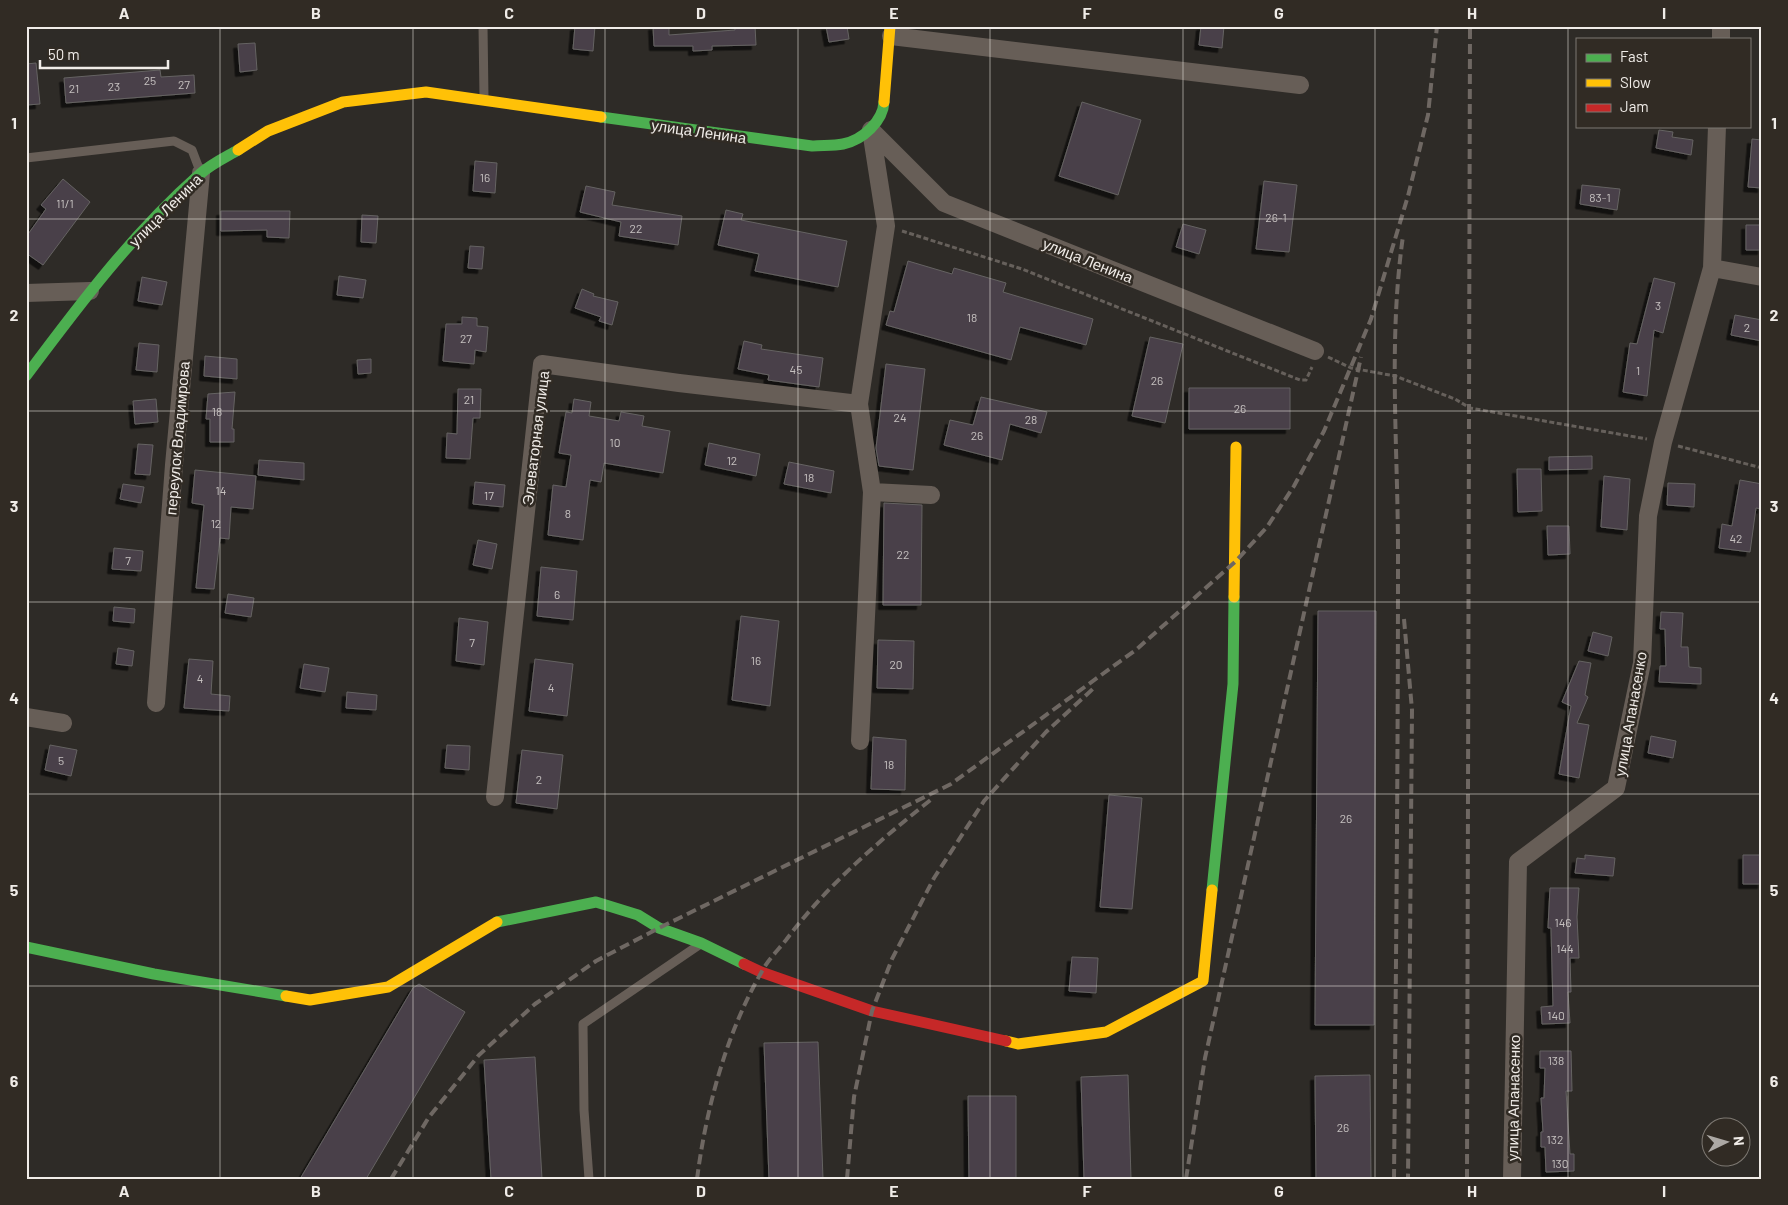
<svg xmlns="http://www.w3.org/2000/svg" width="1788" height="1205" viewBox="0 0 1788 1205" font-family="Barlow,sans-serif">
  <defs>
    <filter id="shadow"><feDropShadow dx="-4.5" dy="4.5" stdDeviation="0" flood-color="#0009"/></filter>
  </defs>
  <rect width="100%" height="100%" fill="#2e2b27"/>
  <path fill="#493f49" stroke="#656362" filter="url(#shadow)" d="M575,26H595L593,51L573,49Z
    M653,26H669V35L735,30V26H755L756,45L712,46V50L693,51V46H654Z
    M826,26H847L849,39L829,42Z
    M1201,26H1224L1222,48L1199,45Z
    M255,43L257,70L240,72L238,44Z
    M36,63L40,104L26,105V64Z
    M160,70L161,77L194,75L195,93L66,103L64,78Z
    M1082,102L1141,120L1118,195L1059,176Z
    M1659,130L1673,132L1672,137L1693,140L1691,155L1656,148Z
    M1752,139L1762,140V188L1748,187Z
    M475,161L497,163L495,193L473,191Z
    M63,179L90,202L43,265L26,253V237L46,209L41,205Z
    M1264,181L1297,185L1289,252L1256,249Z
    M1582,185L1620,189L1617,210L1580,204Z
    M586,186L615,192L612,205L682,216L678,245L619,236L621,222L580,212Z
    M726,210L743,214L741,220L847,241L838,287L755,271L759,254L718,245Z
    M221,211H290L289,238L267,237V230L221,231Z
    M362,215L378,216L376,243L361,242Z
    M1183,224L1206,230L1199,254L1176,247Z
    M1746,225H1762V250H1746Z
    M470,246L484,247L482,269L468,268Z
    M908,261L952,274L954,268L1006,283L1003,292L1093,319L1086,345L1020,327L1011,360L886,325L890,311L894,312Z
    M339,276L366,280L363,298L337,295Z
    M142,277L167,282L162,305L138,301Z
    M1654,278L1675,283L1663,333L1654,330L1647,396L1623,392L1630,343L1637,344Z
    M582,289L594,294L593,296L618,302L612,325L599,321L601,317L575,308Z
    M1735,315L1762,320V341L1731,335Z
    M462,317L477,318V326L488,327L486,352L475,350L474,364L443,361L446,324H462Z
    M1150,337L1183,344L1165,423L1132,416Z
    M744,341L762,345L761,349L823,358L819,387L768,380L769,375L738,369Z
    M139,343L159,345L157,372L136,370Z
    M205,356L237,359V379L204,376Z
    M371,359V373L358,374L357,360Z
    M886,364L925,369L913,470L879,466L876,448Z
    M1189,388H1290V429H1189Z
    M458,389H481L480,418H473L470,459L446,458L447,433L457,434Z
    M235,392L232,429H234V442H210V419H206L208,394Z
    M981,397L1047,412L1041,433L1010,424L1002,460L944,445L950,420L973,425Z
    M156,399L158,422L135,424L133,401Z
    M574,399L591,402L589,416L619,421L621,412L644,416L642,426L670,431L663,473L604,463L601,482L590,480L583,540L548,535L553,485L566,487L571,455L559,453L566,412L572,413Z
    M709,443L760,454L756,476L705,465Z
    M138,444L153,445L150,475L135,474Z
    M1592,456V469L1549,470V457Z
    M259,460L304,463V480L258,475Z
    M789,462L834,471L831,493L784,484Z
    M1517,469H1541L1542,511L1518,512Z
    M195,470L256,476L253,509L231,507L229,539L220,538L214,589L196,588L204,505L192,503Z
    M1604,476L1630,479L1627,530L1601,527Z
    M1740,480L1762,484V509L1756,508L1750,552L1719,548L1722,524L1732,526Z
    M475,482L505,485L503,507L473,504Z
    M1668,483L1695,484L1694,507L1667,505Z
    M123,484L144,487L141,503L120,499Z
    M884,503L922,505L921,605H883Z
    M1547,526H1569L1570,554L1548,555Z
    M478,540L497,544L492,569L473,565Z
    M114,548L143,551L141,571L112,569Z
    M541,567L577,571L573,620L537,616Z
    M228,594L254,598L251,617L225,613Z
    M114,607L135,609L134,623L113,621Z
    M1318,611H1376L1374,1025H1315Z
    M1661,612L1683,613L1681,647H1688L1689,667L1701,668V684L1659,682L1660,666H1666L1665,629H1660Z
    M741,616L779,621L770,706L732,700Z
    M459,618L488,622L484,665L456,661Z
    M1593,632L1612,637L1608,656L1588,651Z
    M878,640L914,641L913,689L877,688Z
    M118,648L134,651L132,666L116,664Z
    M189,659L213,661L211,694L230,696L229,711L184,708Z
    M535,659L573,664L567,716L529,711Z
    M1579,661L1591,663L1585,695L1588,697L1577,723L1589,725L1579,778L1559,774L1571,706L1562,702Z
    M304,664L329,668L325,692L300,688Z
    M347,692L377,695L376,710L346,708Z
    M1651,736L1676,741L1673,758L1648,753Z
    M873,737L906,740L905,790L871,789Z
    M50,745L77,750L71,776L45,770Z
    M447,745L470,746L469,770L445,768Z
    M522,750L563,755L557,809L516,803Z
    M1109,795L1142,798L1132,909L1100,907Z
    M1585,855L1615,858L1613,876L1575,873L1577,858L1585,859Z
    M1743,855H1762V884H1743Z
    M1550,888H1579L1577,917L1579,958H1570L1571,992H1568L1570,1023L1542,1024L1541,1007L1553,1006L1551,928H1548Z
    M1072,957L1098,958L1096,993L1069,991Z
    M419,984L465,1012L366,1179H300L413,988Z
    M818,1042L823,1179H769L764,1043Z
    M1540,1051H1571L1572,1091H1566L1570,1154H1574V1171L1546,1172L1545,1147H1541V1132H1543L1541,1098H1544L1545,1068H1540Z
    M535,1057L542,1179H491L484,1060Z
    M1128,1075L1131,1179H1084L1081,1077Z
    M1370,1075L1371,1179H1316L1315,1076Z
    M968,1096H1016V1179H969Z"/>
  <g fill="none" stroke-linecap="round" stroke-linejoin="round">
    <path stroke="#66605b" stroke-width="3" stroke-dasharray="5 2.5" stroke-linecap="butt" d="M902,231L1022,269L1300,380H1306L1312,367
      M1328,357L1351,368L1395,376L1455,399L1470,408L1647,439
      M1678,446L1762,468"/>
    <path stroke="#675e57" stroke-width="9" d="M483,26L484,98
      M26,158L174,141L192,150L200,171
      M589,1179L584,1110L583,1024L699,945"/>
    <path stroke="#675e57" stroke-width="18" d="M891,36L1300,85
      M1721,39V26
      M871,130L944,203L1315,351
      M871,130L886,226L859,404L872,492L931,495
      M1712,268L1762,277
      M26,293L90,291
      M156,703L174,465L201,173
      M26,717L63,723
      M860,741L872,492
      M495,797L542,364L679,383L859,404
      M1512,1179L1518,862L1616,788L1642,663L1648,516L1663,442L1712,268L1717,126"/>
    <path stroke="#4caf50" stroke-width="11" d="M601,117L812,146C822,145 833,146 843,144C863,140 883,121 884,102
      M26,376C79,305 133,233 200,174C211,164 226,157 238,150
      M1212,890L1233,684L1234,597
      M497,922L596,902L638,915L659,928L701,943L744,964
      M26,947L154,974L286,996"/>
    <path stroke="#ffc107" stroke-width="11" d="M884,102L890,26
      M238,150L268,131L343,102L426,92L601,117
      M1234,597L1236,447
      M286,996L310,1000L388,987L497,922
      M1006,1041L1018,1044L1106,1032L1203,981L1212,890"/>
    <path stroke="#c62828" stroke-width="11" d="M744,964L761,972L872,1011L1006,1041"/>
    <path stroke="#6f6863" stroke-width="4" stroke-dasharray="10 5" stroke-linecap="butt" d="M1404,619L1412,710L1408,1179
      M391,1179L429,1117L479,1055L535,1004L596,961L659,928L951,784L1137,649L1236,561L1267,527L1294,486L1324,431L1371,319L1408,196L1428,115L1437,26
      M697,1179C706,1109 726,1034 761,973C767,961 778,950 786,940C829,883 878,842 933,798
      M847,1179L854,1097L872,1011L892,959L934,878L984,801L1046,732L1096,686
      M1186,1179L1205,1058L1361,357
      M1394,1179C1396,970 1398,762 1398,553C1398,448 1388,341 1403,236
      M1467,1179L1470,26"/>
  </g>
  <path fill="none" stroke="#f0ece8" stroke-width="1" stroke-opacity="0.55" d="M220,26V1179M413,26V1179M605,26V1179M798,26V1179M990,26V1179M1183,26V1179M1375,26V1179M1568,26V1179M26,219H1762M26,411H1762M26,602H1762M26,794H1762M26,986H1762"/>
  <g text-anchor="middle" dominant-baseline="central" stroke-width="5" stroke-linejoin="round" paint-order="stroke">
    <g font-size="12" fill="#c6c1c0">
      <text x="150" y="80">25</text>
      <text x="184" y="84">27</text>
      <text x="114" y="86">23</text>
      <text x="74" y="88">21</text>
      <text x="485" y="177">16</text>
      <text x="1600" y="197">83-1</text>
      <text x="65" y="203">11/1</text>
      <text x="1276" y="217">26-1</text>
      <text x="636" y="228">22</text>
      <text x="1658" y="305">3</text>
      <text x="972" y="317">18</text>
      <text x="1747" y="327">2</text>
      <text x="466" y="338">27</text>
      <text x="796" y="369">45</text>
      <text x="1638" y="370">1</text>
      <text x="1157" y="380">26</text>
      <text x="469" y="399">21</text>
      <text x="1240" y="408">26</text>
      <text x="217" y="411">18</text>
      <text x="900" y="417">24</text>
      <text x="1031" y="419">28</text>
      <text x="977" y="435">26</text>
      <text x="615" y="442">10</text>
      <text x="732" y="460">12</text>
      <text x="809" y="477">18</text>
      <text x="221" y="490">14</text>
      <text x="489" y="495">17</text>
      <text x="568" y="513">8</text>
      <text x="216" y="523">12</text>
      <text x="1736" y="538">42</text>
      <text x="903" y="554">22</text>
      <text x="128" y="560">7</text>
      <text x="557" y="594">6</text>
      <text x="472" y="642">7</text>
      <text x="756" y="660">16</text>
      <text x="896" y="664">20</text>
      <text x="200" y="678">4</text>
      <text x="551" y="687">4</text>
      <text x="61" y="760">5</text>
      <text x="889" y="764">18</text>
      <text x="539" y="779">2</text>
      <text x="1346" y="818">26</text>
      <text x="1563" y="922">146</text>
      <text x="1565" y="948">144</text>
      <text x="1556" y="1015">140</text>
      <text x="1556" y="1060">138</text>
      <text x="1343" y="1127">26</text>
      <text x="1555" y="1139">132</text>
      <text x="1560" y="1163">130</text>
    </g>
    <g font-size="15" fill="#f0ece8" stroke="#312b24">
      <text transform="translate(699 131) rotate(8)">улица Ленина</text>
      <text transform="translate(165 210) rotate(-45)">улица Ленина</text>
      <text transform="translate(1088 260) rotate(22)">улица Ленина</text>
      <text transform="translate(177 438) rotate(-85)">переулок Владимрова</text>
      <text transform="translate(535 438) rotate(-83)">Элеваторная улица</text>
      <text transform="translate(1630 714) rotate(-80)">улица Апанасенко</text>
      <text transform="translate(1513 1098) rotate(-89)">улица Апанасенко</text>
    </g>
  </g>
  <rect width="1788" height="1205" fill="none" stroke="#312b24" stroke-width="55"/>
  <rect x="1576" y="38" width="175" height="90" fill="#312b24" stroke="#7d7872"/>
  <rect x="1586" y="54" width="25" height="8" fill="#4caf50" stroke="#7d7872"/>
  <text x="1620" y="62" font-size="15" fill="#f0ece8">Fast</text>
  <rect x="1586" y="79" width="25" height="8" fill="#ffc107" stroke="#7d7872"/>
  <text x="1620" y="88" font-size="15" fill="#f0ece8">Slow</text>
  <rect x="1586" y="104" width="25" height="8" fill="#c62828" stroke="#7d7872"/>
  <text x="1620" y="112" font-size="15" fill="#f0ece8">Jam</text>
  <g transform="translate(1726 1142) rotate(85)"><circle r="24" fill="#312b24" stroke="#7d7872"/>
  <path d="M0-4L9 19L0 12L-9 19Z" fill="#aca8a4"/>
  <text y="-8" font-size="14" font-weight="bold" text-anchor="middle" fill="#f0ece8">N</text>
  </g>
  <path d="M40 60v8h128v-8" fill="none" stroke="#f0ece8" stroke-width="2.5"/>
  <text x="48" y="60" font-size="15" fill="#f0ece8" stroke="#312b24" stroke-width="4" paint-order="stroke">50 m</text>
  <rect x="28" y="28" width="1732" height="1150" fill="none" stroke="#f0ece8" stroke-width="2"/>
  <g font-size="16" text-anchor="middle" font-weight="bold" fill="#f0ece8">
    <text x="124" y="19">A</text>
    <text x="316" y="19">B</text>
    <text x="509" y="19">C</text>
    <text x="701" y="19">D</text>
    <text x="894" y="19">E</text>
    <text x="1087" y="19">F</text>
    <text x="1279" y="19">G</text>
    <text x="1472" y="19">H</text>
    <text x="1664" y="19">I</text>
    <text x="14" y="129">1</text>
    <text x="1774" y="129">1</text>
    <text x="14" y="321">2</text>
    <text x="1774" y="321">2</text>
    <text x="14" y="512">3</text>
    <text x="1774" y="512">3</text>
    <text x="14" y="704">4</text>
    <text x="1774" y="704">4</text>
    <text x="14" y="896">5</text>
    <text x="1774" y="896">5</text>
    <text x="14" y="1087">6</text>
    <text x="1774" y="1087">6</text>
    <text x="124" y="1197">A</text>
    <text x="316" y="1197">B</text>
    <text x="509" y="1197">C</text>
    <text x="701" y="1197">D</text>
    <text x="894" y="1197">E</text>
    <text x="1087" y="1197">F</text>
    <text x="1279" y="1197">G</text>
    <text x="1472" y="1197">H</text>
    <text x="1664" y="1197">I</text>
  </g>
</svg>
